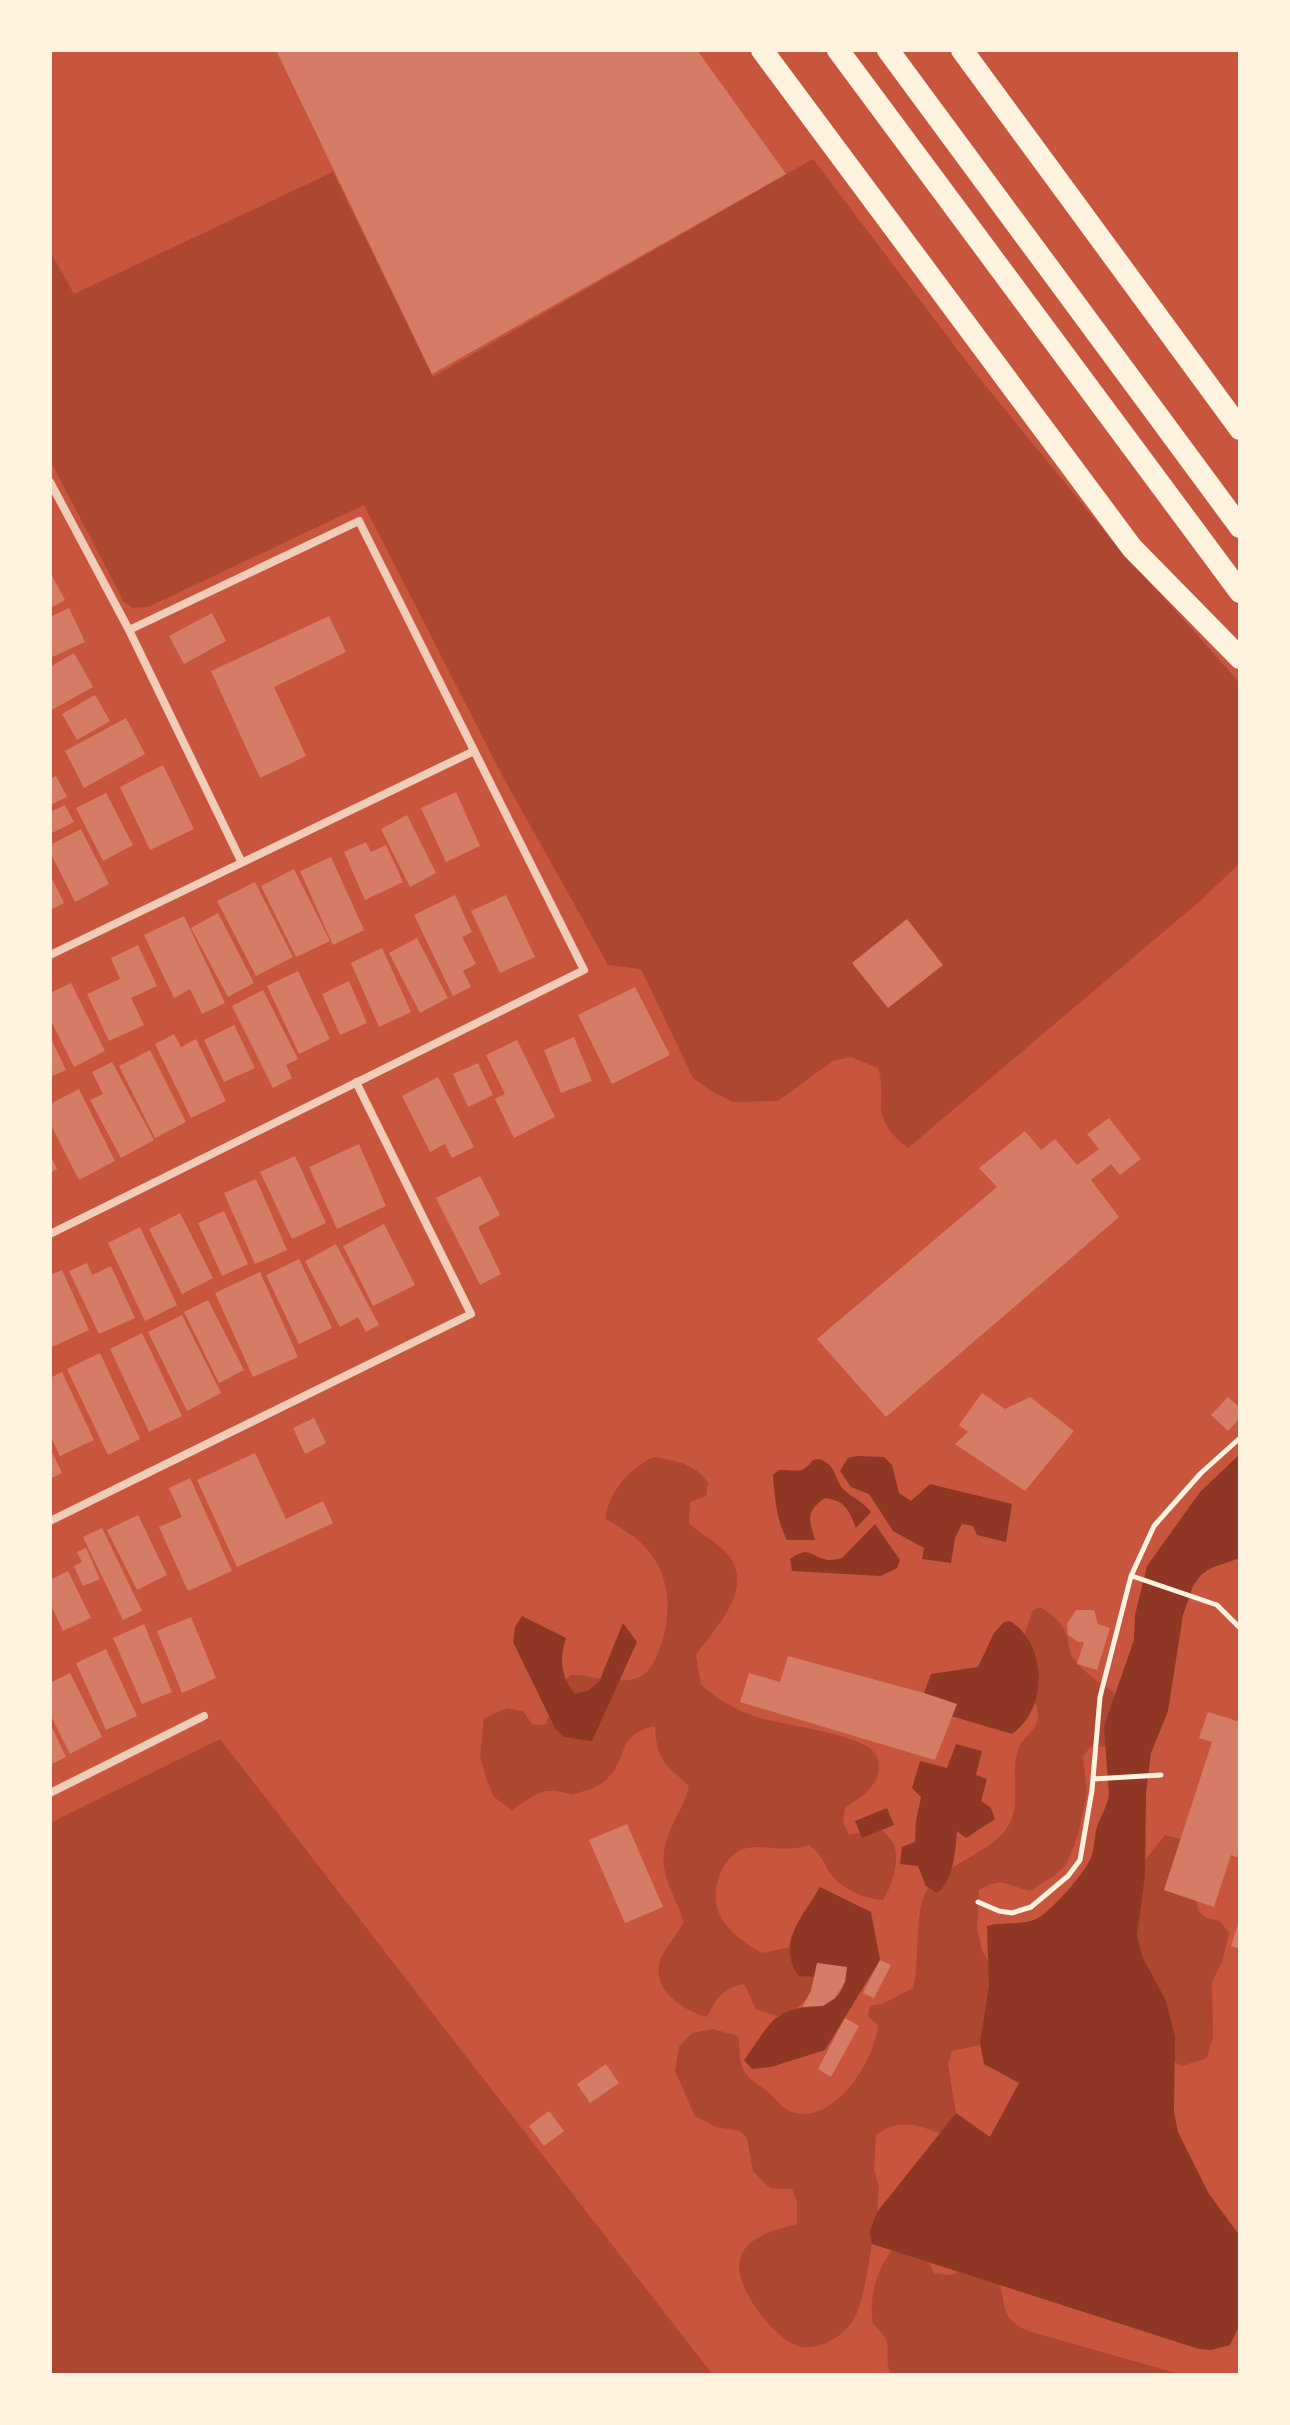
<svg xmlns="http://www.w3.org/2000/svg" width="1290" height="2425" viewBox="0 0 1290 2425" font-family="'Fira Sans',sans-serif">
  <rect width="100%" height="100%" fill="#c8553d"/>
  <path fill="#ae4732" d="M813,159L976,374L1106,533L1240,683V863L1200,901L908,1148C895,1139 881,1123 881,1106C881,1092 883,1083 878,1068L851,1057L833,1061L778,1101L733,1102L711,1091L693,1078L641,969L608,965L502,775L364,505L148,607L133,608L124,602L50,460V251L74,294L333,172L433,377Z
    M654,1457C676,1461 695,1463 708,1483L706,1496L690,1502L689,1523C700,1534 725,1547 732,1560C751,1595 713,1630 696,1655L701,1685C718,1700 738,1711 760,1718C783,1725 867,1735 876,1755C879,1760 879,1768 878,1773C876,1788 857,1800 845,1808L843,1822L849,1835L880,1828C884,1832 890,1838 893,1843C901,1859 892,1886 883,1900C862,1898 840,1889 828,1870C822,1859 820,1853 809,1845C785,1854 761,1842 741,1850C721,1859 711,1891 718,1910C724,1930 745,1943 762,1953L796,1946L815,1977C808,2004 802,2007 777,2016L756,2009L744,1984C722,1988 717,1998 707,2017C681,2010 646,1986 663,1954C669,1943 678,1933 684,1922C670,1883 653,1868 672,1826C678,1812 686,1801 689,1786C664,1762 657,1763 655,1726C615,1735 630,1756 607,1779C598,1788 583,1791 572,1795C543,1785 536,1794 512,1810L494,1797L487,1781L480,1756L484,1718L507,1708L523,1711L533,1725L546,1724L558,1688L570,1675C590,1674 617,1685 637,1678C651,1673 656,1658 661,1645C673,1609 670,1570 641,1543C631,1533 617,1526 606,1519C607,1493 631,1467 654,1457Z
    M1040,1607C1053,1615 1065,1624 1068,1640C1069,1647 1069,1653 1073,1658C1085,1675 1107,1687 1123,1699L1118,1746L1090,1747L1083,1757L1087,1793L1078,1835L1071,1853L1065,1866L1055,1875L1030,1891C1006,1886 1004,1875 979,1890L977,1927L982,1950L1000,1983L994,2042L952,2051L948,2064L956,2113L940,2134C915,2123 898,2119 876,2135L874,2170L879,2188L877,2212L869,2232L872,2244C868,2267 865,2293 856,2315C847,2335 817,2354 795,2345C772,2335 730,2283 741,2256C749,2236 777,2229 797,2224V2202L792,2189L770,2188L753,2171L747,2138L740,2131L716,2127L695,2116L675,2071L679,2047L692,2033L713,2029L738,2036C740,2046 739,2059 742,2067C747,2079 759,2085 768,2092C776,2098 782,2109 792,2112C834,2126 875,2060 878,2025L868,2016L870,2006L882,2004L913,1988C920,1963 914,1913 926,1892C942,1863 994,1854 1010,1823C1021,1801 1010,1773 1018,1750C1022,1737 1039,1730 1038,1714C1038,1698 1021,1684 1019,1669C1017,1651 1027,1627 1033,1610Z
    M220,1739L713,2375H50V1823Z
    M1165,1835L1185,1840L1198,1910L1206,1918L1220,1921L1229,1933L1223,1959L1212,1982L1213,2037L1207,2058L1182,2066L1164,2057L1137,1952L1131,1883L1138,1869Z
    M899,2243L925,2254L934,2273L951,2275L968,2267L998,2279C1008,2307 998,2317 1028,2331L1183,2375H891C881,2351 898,2345 873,2324C868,2295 878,2263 899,2243Z"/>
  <path fill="#8f3625" d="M1240,1454V1558L1211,1568L1201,1575L1193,1586L1183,1615L1168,1711L1151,1753L1146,1793L1145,1875L1137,1935L1142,1956L1166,2001L1175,2037L1174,2112L1178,2132L1209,2194L1240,2236V2324L1230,2345L1211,2350L1199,2349L872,2244L869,2232L877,2212L956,2113L990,2137L1019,2083L984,2064L980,2043L989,1986L987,1926C1003,1921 1019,1926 1036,1919C1050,1913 1088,1870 1092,1855C1095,1845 1094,1834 1098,1824C1102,1814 1107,1806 1109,1795L1104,1726L1134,1640L1135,1615L1147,1566L1200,1492Z
    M857,1456L884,1457L892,1465L899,1493L911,1501L930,1484L1012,1504L1006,1542L977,1535L973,1526L962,1524L955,1538L951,1563L922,1559L924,1548L893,1531L869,1494L851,1487L840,1471L848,1458Z
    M820,1459C838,1467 833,1478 844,1490C853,1498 863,1502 871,1512L856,1528C849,1509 845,1501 825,1498C805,1512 809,1519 815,1540H787C776,1518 775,1499 773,1475L779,1470C796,1469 801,1476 813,1460Z
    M875,1524L900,1560L897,1568L881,1576L792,1571L790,1559C810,1545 810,1557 828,1560C833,1560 838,1559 842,1558Z
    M522,1616L566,1638C559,1659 561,1677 575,1694L589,1690L599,1682L623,1623L637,1642L592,1741L563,1737L555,1728L513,1642L515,1627Z
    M1010,1621C1048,1645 1048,1709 1012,1734L951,1716L956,1704L924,1693L931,1674L978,1667L994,1633L1004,1622Z
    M956,1744L982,1751L976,1775L987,1779L981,1801L991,1808L995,1819L966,1838L957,1831C955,1852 954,1880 937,1893L926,1886L918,1866L900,1864L902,1847L915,1842L916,1821L921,1797L912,1788L920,1761L947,1768Z
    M887,1808L894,1825L862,1838L855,1821Z
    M820,1887L871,1912L880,1960L825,2050L771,2067L752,2069L744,2060C753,2049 768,2022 779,2016C808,1997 845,2019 846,1967L817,1963L815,1977L799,1976C775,1943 803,1917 820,1887Z"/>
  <path fill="#d67c66" d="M276,50H697L786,174L432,374Z
    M50,572L65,600L50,608Z
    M69,608L85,642L50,658V617Z
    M212,613L226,641L184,664L169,636Z
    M329,616L346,652L274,687L306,756L260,778L211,671Z
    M74,653L93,687L50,711V667Z
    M95,695L110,721L77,740L62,714Z
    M126,718L145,754L84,788L65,751Z
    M163,765L194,829L150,850L120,787Z
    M56,776L67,797L50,805V779Z
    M456,792L480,846L446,862L421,808Z
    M106,793L133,845L103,861L76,808Z
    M65,805L74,822L50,834V812Z
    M407,815L436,873L410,887L381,829Z
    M81,829L109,884L75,902L50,852V845Z
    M366,842L371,852L386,845L403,882L365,900L344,852Z
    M331,857L364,930L333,945L300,871Z
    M294,869L330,941L296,957L261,886Z
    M50,874L64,903L50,910Z
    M255,882L293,957L256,976L217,901Z
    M455,895L472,932L462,937L476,964L463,971L471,987L453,996L414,915Z
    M506,895L535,957L500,973L471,911Z
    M218,913L254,983L228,997L191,928Z
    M184,916L225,1003L202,1014L190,989L174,998L144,935Z
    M907,919L943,965L888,1008L852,963Z
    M417,938L448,998L420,1013L389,953Z
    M138,945L157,986L131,998L144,1025L109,1041L87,994L120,979L111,958Z
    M382,948L411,1012L379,1027L351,963Z
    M298,971L330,1039L299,1054L267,986Z
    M349,981L367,1023L340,1035L322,994Z
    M71,983L105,1051L74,1067L50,1019V993Z
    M635,987L670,1055L612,1084L578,1015Z
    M263,990L298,1059L286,1065L292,1078L273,1088L232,1006Z
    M234,1025L255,1068L224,1082L204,1040Z
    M174,1034L181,1047L196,1039L226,1101L191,1118L155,1044Z
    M50,1036L66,1070L50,1077Z
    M574,1037L592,1081L561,1093L544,1050Z
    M517,1040L555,1117L514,1138L495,1099L505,1094L486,1055Z
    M150,1050L186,1122L155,1138L119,1066Z
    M112,1062L154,1140L121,1158L90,1100L103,1094L92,1072Z
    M478,1063L493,1095L468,1107L453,1074Z
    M438,1077L474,1147L452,1158L445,1144L430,1152L402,1096Z
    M79,1089L115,1161L79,1180L50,1123V1104Z
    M1109,1118L1141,1159L1120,1175L1111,1164L1091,1180L1119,1217L886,1417L817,1339L997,1187L979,1168L1025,1131L1041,1150L1055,1139L1077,1165L1099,1149L1087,1134Z
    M359,1144L386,1206L337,1229L309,1167Z
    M50,1155L57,1169L50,1173Z
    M295,1156L326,1223L292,1239L260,1172Z
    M480,1176L500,1215L478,1227L501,1274L480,1285L436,1198Z
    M256,1179L287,1250L255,1264L224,1193Z
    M224,1211L248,1264L222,1276L198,1223Z
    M180,1213L213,1278L182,1294L149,1229Z
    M384,1224L415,1285L373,1306L343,1246Z
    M140,1227L177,1305L145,1321L108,1243Z
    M336,1244L379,1325L366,1332L358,1317L340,1327L305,1261Z
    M299,1259L332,1328L299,1344L266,1275Z
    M87,1263L92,1275L111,1266L135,1318L99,1334L69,1271Z
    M62,1270L89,1330L52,1347L50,1275Z
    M260,1272L298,1357L253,1377L215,1293Z
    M208,1300L244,1370L219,1383L184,1312Z
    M182,1315L221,1393L187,1411L148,1332Z
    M142,1333L182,1416L149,1432L110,1349Z
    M100,1353L140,1439L108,1455L67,1369Z
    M62,1372L94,1440L60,1456L50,1435V1378Z
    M982,1393L1005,1409L1030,1397L1074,1431L1025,1491L955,1444L968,1432L959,1425Z
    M1228,1397L1240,1408V1418L1228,1431L1211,1415Z
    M314,1418L326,1443L305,1454L293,1428Z
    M50,1448L62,1473L50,1479Z
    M255,1453L286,1519L323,1501L333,1523L237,1567L197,1480Z
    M190,1478L232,1571L188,1591L159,1527L182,1517L169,1488Z
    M138,1515L167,1575L137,1590L107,1530Z
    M102,1528L142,1611L123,1620L83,1537Z
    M86,1548L100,1579L83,1586L74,1566L82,1562L77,1552Z
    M68,1571L91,1618L63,1631L50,1603V1580Z
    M1076,1610H1094L1098,1624L1110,1628L1097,1670L1077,1664L1084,1642H1078L1068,1635L1067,1624Z
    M191,1617L216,1678L182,1693L157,1631Z
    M144,1624L172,1692L142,1704L113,1638Z
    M106,1649L137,1716L106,1730L76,1663Z
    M788,1656L924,1693L957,1704L935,1760L740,1702L749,1673L780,1682Z
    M70,1673L102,1737L70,1754L50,1714V1683Z
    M1208,1712L1240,1722V1858L1231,1855L1214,1907L1164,1890L1212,1742L1199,1738Z
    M50,1723L66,1757L50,1765Z
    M627,1824L663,1907L625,1923L589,1840Z
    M1239,1921H1240V1949L1231,1946Z
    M880,1960L891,1965L874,1998L863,1993Z
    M817,1963L847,1967L845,1982L835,1998L823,2006L802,2007L811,1991Z
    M845,2018L859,2026L831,2077L818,2069Z
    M606,2064L619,2083L590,2103L577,2084Z
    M549,2111L564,2131L544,2146L529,2126Z"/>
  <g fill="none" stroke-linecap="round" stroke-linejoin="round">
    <path stroke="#fff3e0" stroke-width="5" d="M1132,1576L1217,1605L1240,1628
      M1093,1779L1161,1775
      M978,1902L999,1911L1012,1913L1031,1907L1068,1876L1080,1860L1092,1790L1100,1697L1131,1576L1154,1526L1201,1473L1240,1438"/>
    <path stroke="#f1ccb7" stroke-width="8" d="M50,482L129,630L241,861
      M50,955L474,751
      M50,1234L584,970L359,521L129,630
      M50,1521L471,1314L356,1082
      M50,1793L204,1716"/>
    <path stroke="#fff3e0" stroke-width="22" d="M762,50L1132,548L1240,658
      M838,50L1240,592
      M888,50L1240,527
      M962,50L1240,429"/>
  </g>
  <rect width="1290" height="2425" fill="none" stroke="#fff3e0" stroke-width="104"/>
</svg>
